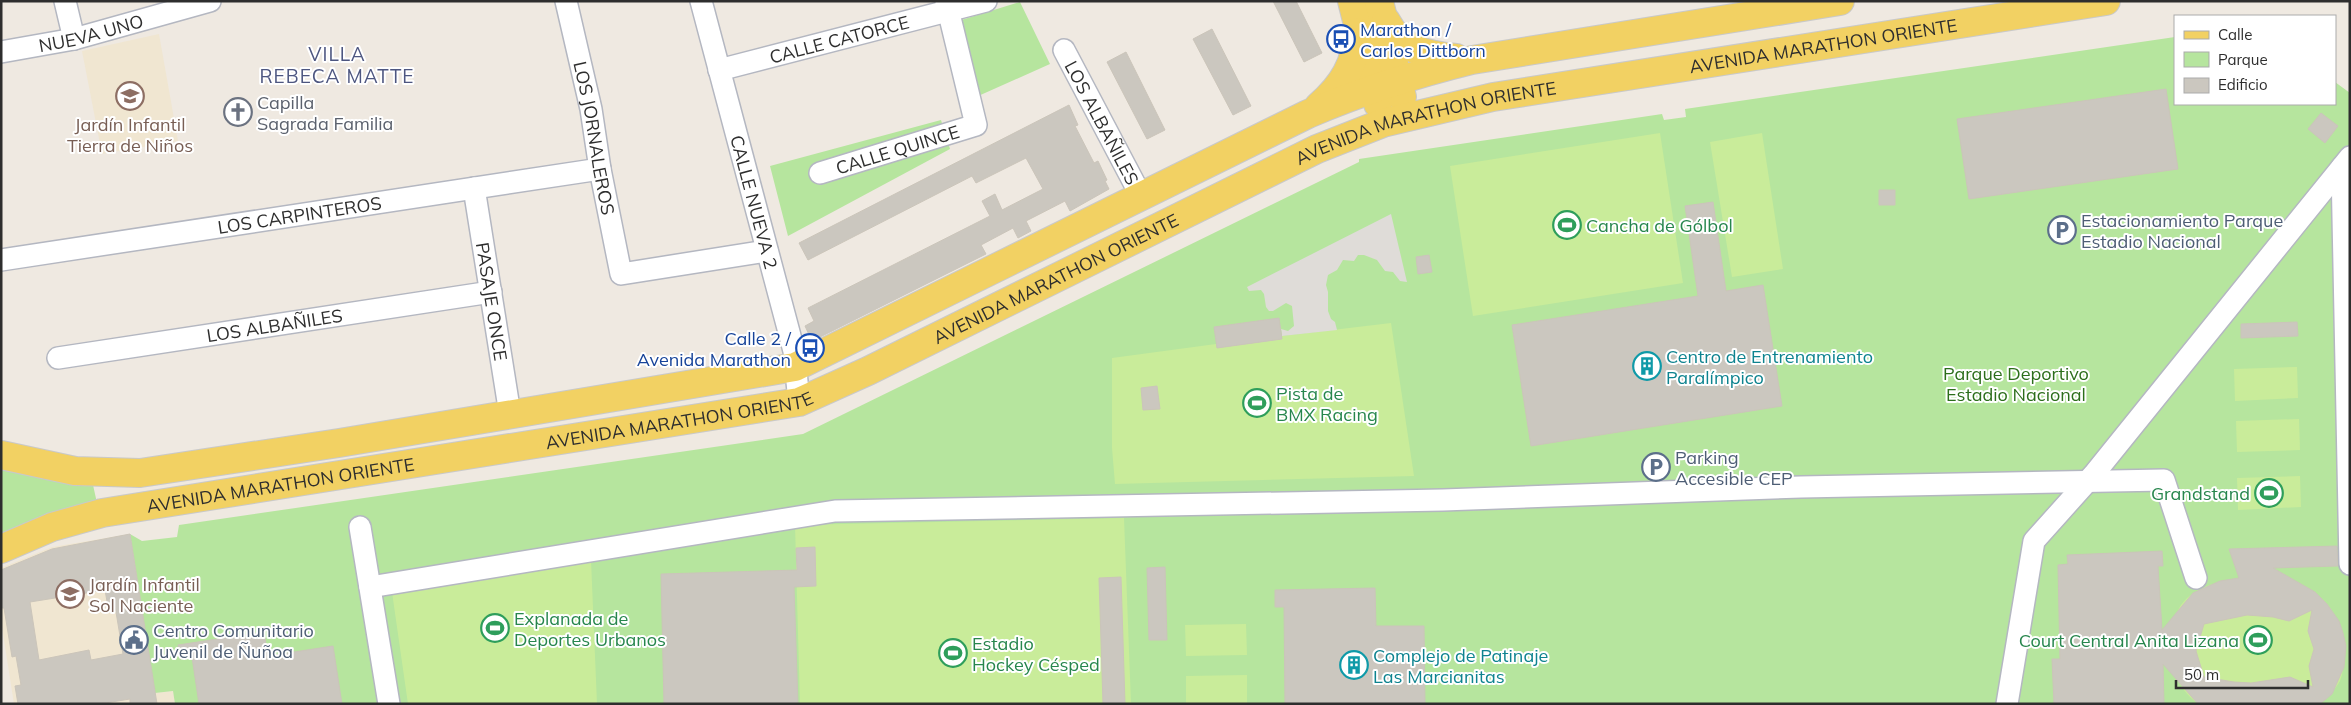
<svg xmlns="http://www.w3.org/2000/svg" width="2351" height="705" viewBox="0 0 2351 705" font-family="Mulish,sans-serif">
  <rect width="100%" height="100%" fill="#efe9e1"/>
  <path fill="#f0e6d1" d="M159,34L178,141L102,154L82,51Z
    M130,534L155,693L173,691L175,704H14L1,621V568L52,547Z"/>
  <path fill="#b6e59e" d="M1020,2L1050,64L976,97L958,21Z
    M2175,37V104H2335V82L2350,93V704H175L173,691L155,693L130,534L142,541L177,537L179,525L803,434L1359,162V159L1662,114L1664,120L1686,117L1685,109Z
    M941,120L950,149L788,236L770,166Z
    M1,468L93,485L97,503L1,537Z"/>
  <path fill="#c9ec9a" d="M1660,133L1683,283L1473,316L1450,166Z
    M1762,133L1783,269L1732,277L1710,142Z
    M1391,323L1414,476L1115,484L1112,448V358L1216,344L1217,348L1282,339V336Z
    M2297,367L2298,398L2235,401L2234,369Z
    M2299,419L2300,450L2237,452L2236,421Z
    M2300,476L2301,507L2238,510L2237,478Z
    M1124,518L1131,704H800L795,525Z
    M591,560L597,704H408L392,592Z
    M2235,579C2252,581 2294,583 2307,589C2340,602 2351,650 2340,681C2335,690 2327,697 2320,704H2198C2176,686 2174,673 2174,647C2175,638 2174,628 2175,620C2180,592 2212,582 2235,579Z
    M1246,624L1247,655L1186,656L1185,625Z
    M1247,675V704H1186V676Z"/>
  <path fill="#dfdcd8" d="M1391,214L1407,282L1400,281L1393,272L1385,271L1377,260L1364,255H1358L1354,261L1343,260L1337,270L1328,275L1326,285L1328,292V311L1331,319L1335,322L1337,330L1282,336L1281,329L1288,331L1294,326L1292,306L1286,303L1273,311H1269L1266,307L1264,294L1261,290L1249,291L1247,287Z"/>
  <path fill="#cbc7bf" stroke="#cbc5ba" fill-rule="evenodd" d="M1273,1H1296L1322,53L1304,62Z
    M1212,29L1251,106L1233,115L1193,39Z
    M1126,52L1165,130L1147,139L1107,62Z
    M2166,89L2178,169L1969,199L1957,119Z
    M1069,105L1078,125L1075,126L1094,163L1098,161L1107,180L1105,181L1109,189L1070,211L1065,201L1026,221L1031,231L1018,238L1013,228L981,245L986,254L812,341L805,326L814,321L808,308L990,216L982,201L995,194L1002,210L1043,189L1026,158L976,183L972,176L808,260L799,243Z
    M2321,113L2338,126L2325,143L2308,129Z
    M1879,190H1895V205H1879Z
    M1713,202L1726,291L1763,285L1782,406L1531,446L1512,325L1698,296L1685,206Z
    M1429,255L1432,272L1418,274L1416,257Z
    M1279,318L1282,339L1217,348L1214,327Z
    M2297,322L2298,336L2241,338V324Z
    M1157,386L1160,409L1143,410L1141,388Z
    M130,534L157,704H130V699L99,704H18L15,686L21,685L16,656L12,657L4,608H1V570L52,549ZM105,590L108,607L115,606L123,654L91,660L89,650L39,660L30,602Z
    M2337,546L2338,566L2273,568L2315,592L2327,604L2339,621L2343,633L2346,646L2344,667L2332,694L2320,704H2198L2163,664L2164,704H2054L2052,659H2060L2058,565L2068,564L2067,555L2162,551L2163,566H2158L2162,630L2193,593L2220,581L2239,578L2229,549ZM2312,610L2308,631L2314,649L2309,666L2313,687L2290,677L2251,683L2234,682L2204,677L2196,651L2204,624L2247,615L2273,617L2289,621Z
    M815,547L816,586L794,587L798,704H664L661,574L797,570L796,548Z
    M1165,567L1167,640H1149L1147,568Z
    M1121,577L1125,704H1103L1099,578Z
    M1375,588L1376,626H1424L1425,704H1285L1284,607H1275V590Z
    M264,632L268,656L333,646L342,704H199L192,657L180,659L178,645Z"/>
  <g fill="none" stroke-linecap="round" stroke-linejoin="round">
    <defs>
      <g id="minor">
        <path d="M65,1L74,39"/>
        <path id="s1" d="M566,1L591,109L600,169L621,274L767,251"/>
        <path id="s2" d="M701,1L794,351L799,402"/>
        <path id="s3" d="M1064,50L1141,196"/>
        <path id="s4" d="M1,52L74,39L210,1"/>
        <path id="s5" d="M719,70L986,1"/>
        <path d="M2342,167L2350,564"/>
        <path id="s6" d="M820,173L976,125L946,1"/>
        <path id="s7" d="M474,188L510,414"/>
        <path id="s8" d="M1,260L600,169"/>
        <path id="s9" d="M58,358L491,292"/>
        <path d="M360,527L389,704"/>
        <path d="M370,587L835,511L1443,500L1801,487L2164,480L2196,578"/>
        <path d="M2007,704L2034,541L2094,474L2350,157"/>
      </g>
      <g id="major">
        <path d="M1352,1L1378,104"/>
        <path d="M1379,1L1402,97"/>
        <path d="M1386,21C1401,50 1426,55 1456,58"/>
        <path d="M1319,106C1342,86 1357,63 1357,32"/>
        <path d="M1,455L75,471L140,473L339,443L795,367L1308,114C1362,91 1415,74 1472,60L1840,1"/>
        <path id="s10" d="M1,549L52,527L102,513L799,402L868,371L1317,149L1383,123L1493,97L2106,1"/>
      </g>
    </defs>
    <use href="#minor" stroke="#b4b7c1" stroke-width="24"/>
    <use href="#major" stroke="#c9c9c9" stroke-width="30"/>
    <use href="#minor" stroke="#fff" stroke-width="21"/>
    <use href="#major" stroke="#f2d163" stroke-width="28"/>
  </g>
  <defs>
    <symbol id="bus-ring" viewBox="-11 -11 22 22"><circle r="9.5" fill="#fff" stroke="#1a4fb4" stroke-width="1.5"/><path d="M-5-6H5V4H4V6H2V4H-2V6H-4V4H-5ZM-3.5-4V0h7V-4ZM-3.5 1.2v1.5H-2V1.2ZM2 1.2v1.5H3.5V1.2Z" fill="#1a4fb4"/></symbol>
    <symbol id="school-ring" viewBox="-11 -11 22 22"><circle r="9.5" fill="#fff" stroke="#8d6e63" stroke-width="1.5"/><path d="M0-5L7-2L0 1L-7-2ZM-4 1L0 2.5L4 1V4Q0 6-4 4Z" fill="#8d6e63"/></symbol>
    <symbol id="church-ring" viewBox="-11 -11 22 22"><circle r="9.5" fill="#fff" stroke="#6b7280" stroke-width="1.5"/><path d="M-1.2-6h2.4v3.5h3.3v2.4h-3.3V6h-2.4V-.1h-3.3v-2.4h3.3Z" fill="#6b7280"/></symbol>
    <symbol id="stadium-ring" viewBox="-11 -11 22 22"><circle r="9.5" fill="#fff" stroke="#2e9e5b" stroke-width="1.5"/><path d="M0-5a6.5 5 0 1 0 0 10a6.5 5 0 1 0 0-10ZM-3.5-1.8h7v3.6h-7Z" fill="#2e9e5b"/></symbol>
    <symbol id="parking-ring" viewBox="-11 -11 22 22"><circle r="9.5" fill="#fff" stroke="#5c6f8a" stroke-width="1.5"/><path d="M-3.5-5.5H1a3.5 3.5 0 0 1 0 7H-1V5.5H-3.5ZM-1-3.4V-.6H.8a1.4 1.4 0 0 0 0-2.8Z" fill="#5c6f8a"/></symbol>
    <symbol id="building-ring" viewBox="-11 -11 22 22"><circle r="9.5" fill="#fff" stroke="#0f9aa8" stroke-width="1.5"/><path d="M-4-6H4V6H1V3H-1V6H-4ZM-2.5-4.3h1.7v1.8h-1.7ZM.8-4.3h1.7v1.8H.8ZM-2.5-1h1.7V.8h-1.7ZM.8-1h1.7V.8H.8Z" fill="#0f9aa8"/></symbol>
    <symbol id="civic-ring" viewBox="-11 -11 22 22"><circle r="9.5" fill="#fff" stroke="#5c6f8a" stroke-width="1.5"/><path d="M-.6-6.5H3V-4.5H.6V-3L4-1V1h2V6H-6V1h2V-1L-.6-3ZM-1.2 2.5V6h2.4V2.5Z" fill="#5c6f8a"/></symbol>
  </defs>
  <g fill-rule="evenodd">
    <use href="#bus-ring" x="1325" y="23" width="32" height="32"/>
    <use href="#school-ring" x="114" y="80" width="32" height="32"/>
    <use href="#church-ring" x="222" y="96" width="32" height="32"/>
    <use href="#stadium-ring" x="1551" y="209" width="32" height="32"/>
    <use href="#parking-ring" x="2046" y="214" width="32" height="32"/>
    <use href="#bus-ring" x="794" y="332" width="32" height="32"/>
    <use href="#building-ring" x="1631" y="350" width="32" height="32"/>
    <use href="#stadium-ring" x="1241" y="387" width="32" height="32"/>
    <use href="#parking-ring" x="1640" y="451" width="32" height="32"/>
    <use href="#stadium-ring" x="2253" y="477" width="32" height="32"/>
    <use href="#school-ring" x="54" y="578" width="32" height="32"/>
    <use href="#stadium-ring" x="479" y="612" width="32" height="32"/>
    <use href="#civic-ring" x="118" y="624" width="32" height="32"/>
    <use href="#stadium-ring" x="2242" y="624" width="32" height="32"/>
    <use href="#stadium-ring" x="937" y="637" width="32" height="32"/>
    <use href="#building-ring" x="1338" y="649" width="32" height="32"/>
  </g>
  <g text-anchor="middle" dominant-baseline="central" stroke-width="4" stroke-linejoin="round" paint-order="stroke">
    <g font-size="18" fill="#164399" stroke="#fff" text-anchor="start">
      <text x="1360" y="29">Marathon /<tspan x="1360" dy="21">Carlos Dittborn</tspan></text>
      <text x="791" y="338" text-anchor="end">Calle 2 /<tspan x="791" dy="21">Avenida Marathon</tspan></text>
    </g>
    <g font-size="18" fill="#2e2e2e" stroke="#fff">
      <text stroke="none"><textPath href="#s4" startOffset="92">NUEVA UNO</textPath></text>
      <text stroke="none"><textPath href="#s5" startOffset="124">CALLE CATORCE</textPath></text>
      <text stroke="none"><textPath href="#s10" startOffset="1908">AVENIDA MARATHON ORIENTE</textPath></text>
      <text stroke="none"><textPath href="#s3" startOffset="82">LOS ALBAÑILES</textPath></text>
      <text stroke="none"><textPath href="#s10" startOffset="1502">AVENIDA MARATHON ORIENTE</textPath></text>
      <text stroke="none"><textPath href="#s1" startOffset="140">LOS JORNALEROS</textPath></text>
      <text stroke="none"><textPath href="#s6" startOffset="81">CALLE QUINCE</textPath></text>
      <text stroke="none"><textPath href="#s2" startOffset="208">CALLE NUEVA 2</textPath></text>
      <text stroke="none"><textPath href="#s8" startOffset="302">LOS CARPINTEROS</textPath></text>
      <text stroke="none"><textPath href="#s10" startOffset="1098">AVENIDA MARATHON ORIENTE</textPath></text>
      <text stroke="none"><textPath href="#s7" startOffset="115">PASAJE ONCE</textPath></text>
      <text stroke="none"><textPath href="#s9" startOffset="219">LOS ALBAÑILES</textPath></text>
      <text stroke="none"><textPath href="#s10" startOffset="692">AVENIDA MARATHON ORIENTE</textPath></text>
      <text stroke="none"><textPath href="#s10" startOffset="288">AVENIDA MARATHON ORIENTE</textPath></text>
    </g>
    <g font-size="18" fill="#5b616d" stroke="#fff" text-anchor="start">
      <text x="257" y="102">Capilla<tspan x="257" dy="21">Sagrada Familia</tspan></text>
    </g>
    <g font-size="18" fill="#785e54" stroke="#fff">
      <text x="130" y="124">Jardín Infantil<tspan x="130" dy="21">Tierra de Niños</tspan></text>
      <text x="89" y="584" text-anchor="start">Jardín Infantil<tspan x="89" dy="21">Sol Naciente</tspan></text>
    </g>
    <g font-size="18" fill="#4e5e75" stroke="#fff" text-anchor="start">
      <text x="2081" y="220">Estacionamiento Parque<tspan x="2081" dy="21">Estadio Nacional</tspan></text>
      <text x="1675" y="457">Parking<tspan x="1675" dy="21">Accesible CEP</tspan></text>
      <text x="153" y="630">Centro Comunitario<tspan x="153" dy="21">Juvenil de Ñuñoa</tspan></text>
    </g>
    <g font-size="18" fill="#27864d" stroke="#fff" text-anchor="start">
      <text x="1586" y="225">Cancha de Gólbol</text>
      <text x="1276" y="393">Pista de<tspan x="1276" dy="21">BMX Racing</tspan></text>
      <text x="2250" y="493" text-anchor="end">Grandstand</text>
      <text x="514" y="618">Explanada de<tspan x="514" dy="21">Deportes Urbanos</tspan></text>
      <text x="2239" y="640" text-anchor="end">Court Central Anita Lizana</text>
      <text x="972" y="643">Estadio<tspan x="972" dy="21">Hockey Césped</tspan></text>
    </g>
    <g font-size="18" fill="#0d838f" stroke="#fff" text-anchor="start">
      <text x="1666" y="356">Centro de Entrenamiento<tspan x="1666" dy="21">Paralímpico</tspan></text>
      <text x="1373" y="655">Complejo de Patinaje<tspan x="1373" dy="21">Las Marcianitas</tspan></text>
    </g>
    <g font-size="18" fill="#2c6e1b" stroke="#fff">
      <text x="2016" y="373">Parque Deportivo<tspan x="2016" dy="21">Estadio Nacional</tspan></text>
    </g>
    <g font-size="19" letter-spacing="1" fill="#4d5680" stroke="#fff">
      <text x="337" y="54">VILLA<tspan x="337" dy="22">REBECA MATTE</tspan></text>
    </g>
  </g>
  <rect width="2351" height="705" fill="none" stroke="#2e2e2e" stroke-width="5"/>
  <rect x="2174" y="15" width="162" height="90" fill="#ffffff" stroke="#ababab"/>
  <rect x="2184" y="31" width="25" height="8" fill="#f2d163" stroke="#ababab"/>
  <text x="2218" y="40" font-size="15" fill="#2e2e2e">Calle</text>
  <rect x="2184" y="52" width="25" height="15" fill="#b6e59e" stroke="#ababab"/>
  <text x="2218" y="65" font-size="15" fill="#2e2e2e">Parque</text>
  <rect x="2184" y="78" width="25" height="15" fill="#cbc7bf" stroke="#ababab"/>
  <text x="2218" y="90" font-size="15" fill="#2e2e2e">Edificio</text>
  <path d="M2176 680v8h132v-8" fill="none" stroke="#2e2e2e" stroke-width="2.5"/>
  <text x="2184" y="680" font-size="15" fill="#2e2e2e" stroke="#ffffff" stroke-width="4" paint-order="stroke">50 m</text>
</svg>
